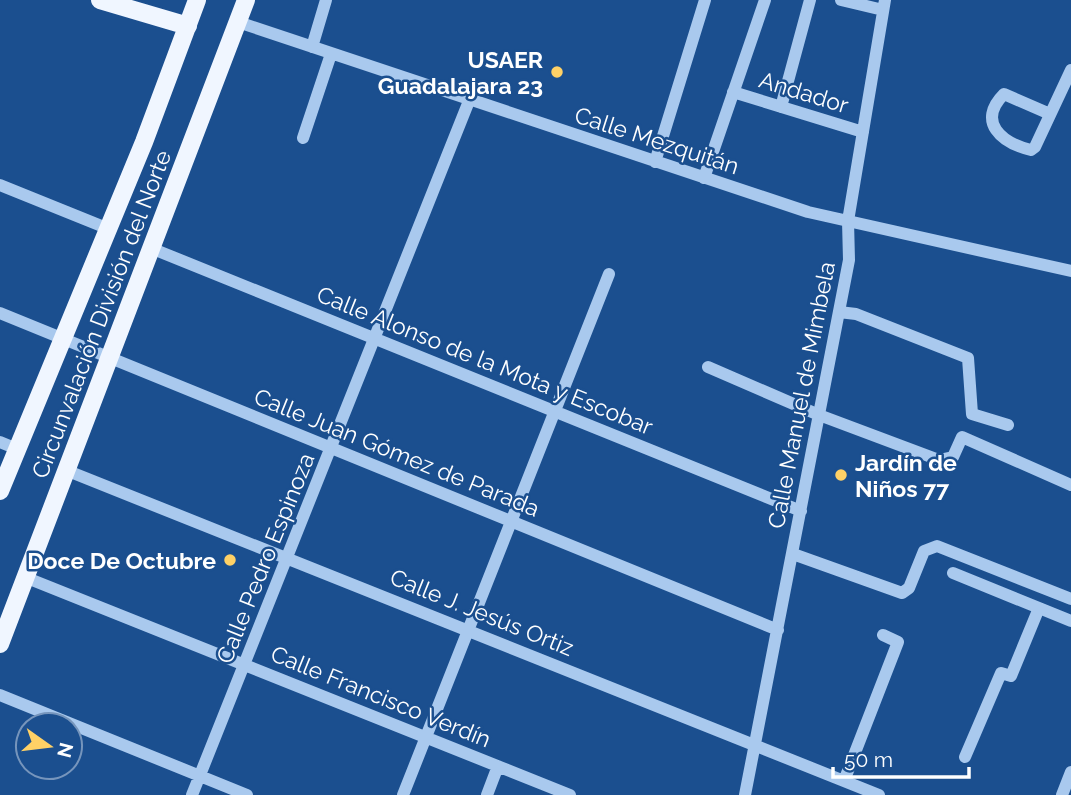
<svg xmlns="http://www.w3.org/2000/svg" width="1071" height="795" viewBox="0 0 1071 795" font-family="Raleway,sans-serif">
  <rect width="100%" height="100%" fill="#1b4f8f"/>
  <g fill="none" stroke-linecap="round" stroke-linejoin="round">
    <path stroke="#a9c9ee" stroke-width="12" d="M841,0L883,10
      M238,22L808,212L1071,271
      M312,47L326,0
      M733,92L863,132
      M781,107L810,0
      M1050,114L1004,94C976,122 1002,143 1031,150L1035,147L1071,70
      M303,138L331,54
      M655,162L705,0
      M704,178L765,0
      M0,185L109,229
      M153,249L801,511
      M839,312L856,314L968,358L972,414L1008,425
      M0,313L778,630
      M708,367L819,415L939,460L953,457L962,437L1071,485
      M0,442L17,449
      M68,471L879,795
      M793,554L902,593L909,588L924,551L937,546L1071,599
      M953,573L1071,621
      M27,578L570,795
      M0,695L247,795
      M965,757L1001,673L1011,676L1039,608
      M844,781L898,642L883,635
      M192,795L469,101
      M403,795L609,274
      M487,795L498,766
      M745,795L849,260L848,221L885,0
      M1062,795L1071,772"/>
    <path stroke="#f0f6ff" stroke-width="18" d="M100,0L188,26
      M0,491L144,142L197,0
      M0,644L246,0"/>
  </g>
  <g fill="#ffd166" stroke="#1b4f8f" stroke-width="2.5">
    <circle cx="557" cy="72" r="7"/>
    <circle cx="841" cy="475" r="7"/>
    <circle cx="230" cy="560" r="7"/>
  </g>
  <g text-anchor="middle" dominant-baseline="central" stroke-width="5" stroke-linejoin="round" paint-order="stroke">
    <g font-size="23" font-weight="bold" fill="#fff" stroke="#1b4f8f" text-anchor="end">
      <text x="543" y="59">USAER<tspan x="543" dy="26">Guadalajara 23</tspan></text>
      <text x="855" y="462" text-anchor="start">Jardín de<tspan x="855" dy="26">Niños 77</tspan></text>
      <text x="216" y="560">Doce De Octubre</text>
    </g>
    <g font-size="23" fill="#fff" stroke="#1b4f8f">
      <text transform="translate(804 92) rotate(17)">Andador</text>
      <text transform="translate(657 140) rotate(18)">Calle Mezquitán</text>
      <text transform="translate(101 314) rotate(-69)">Circunvalación División del Norte</text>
      <text transform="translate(485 360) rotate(22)">Calle Alonso de la Mota y Escobar</text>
      <text transform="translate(801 395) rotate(-79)">Calle Manuel de Mimbela</text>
      <text transform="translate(397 452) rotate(22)">Calle Juan Gómez de Parada</text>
      <text transform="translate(265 558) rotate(-68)">Calle Pedro Espinoza</text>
      <text transform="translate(482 612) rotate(22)">Calle J. Jesús Ortiz</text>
      <text transform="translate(381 696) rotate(22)">Calle Francisco Verdín</text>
    </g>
  </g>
  <g transform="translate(49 746) rotate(104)"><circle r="33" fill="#1b4f8f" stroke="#7695bc" stroke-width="2"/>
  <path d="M0-5L12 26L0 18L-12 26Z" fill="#ffd166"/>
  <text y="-10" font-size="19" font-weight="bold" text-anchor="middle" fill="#ffffff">N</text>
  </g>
  <path d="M833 767v10h136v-10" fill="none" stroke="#ffffff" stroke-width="3.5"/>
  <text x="844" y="767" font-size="21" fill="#ffffff" stroke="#1b4f8f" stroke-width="5" paint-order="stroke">50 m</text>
</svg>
